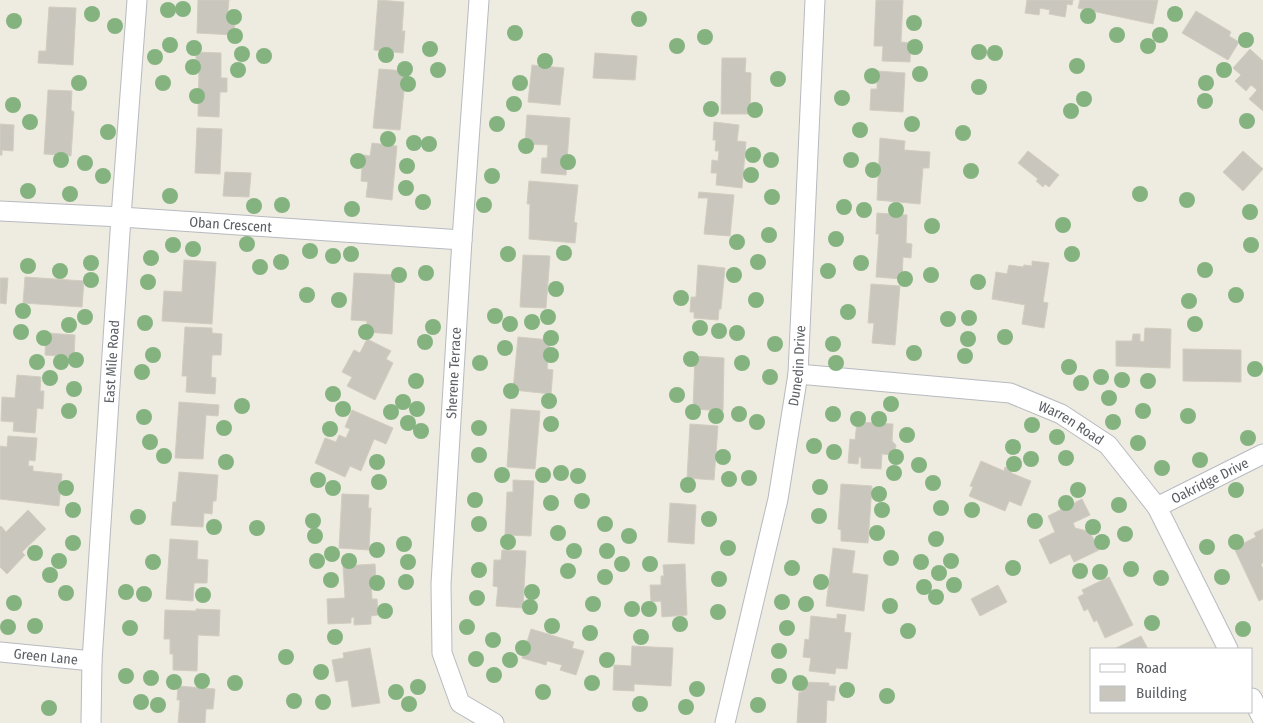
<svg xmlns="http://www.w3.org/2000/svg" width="1263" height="723" viewBox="0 0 1263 723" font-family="'Fira Sans Condensed',sans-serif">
  <rect width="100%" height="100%" fill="#eeebe1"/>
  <path fill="#c9c6be" stroke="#d3cdbf" d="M198,0H229L227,20L235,21L234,35L197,33Z
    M378,0L404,2L402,31H405L403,53L374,50Z
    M876,0H903L901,42L911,43L910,62L882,61L883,46H874Z
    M1027,0H1073L1072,5L1067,4L1065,17L1049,14L1050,10L1040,8L1039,15L1025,13Z
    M1080,0H1158L1153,24L1078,8Z
    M49,7L76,8L73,65L38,63L39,51H46Z
    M1196,11L1231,32L1229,36L1239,42L1228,60L1182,33Z
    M1250,49L1263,61V111L1249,99L1257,90L1251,85L1246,91L1235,81L1241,75L1233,68Z
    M196,52L221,53V78H227V92H220L219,117L198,116L199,70H196Z
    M595,53L637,56L635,80L593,78Z
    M722,58H746L745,72L751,73L750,114H721Z
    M532,65L564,68L560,105L528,102Z
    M379,69L406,71L400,130L373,128Z
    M877,71L905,73L903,112L870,110L871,89H877Z
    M48,90L72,91L71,110L74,112L71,156L44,154Z
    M527,115L570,118L566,175L541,173L542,158H547L548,145L525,144Z
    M714,122L739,125L737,141L746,142L742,188L716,185L717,173H711L712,160L718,161L719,151H715L716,140H713Z
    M0,124L14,125L13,151L2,150V155H0Z
    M197,128L222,129L220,174L195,173Z
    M880,138L905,141L904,150L930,152L929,168H923L920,204L877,200Z
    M372,143L397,146L392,200L366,197L368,182L361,181L363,155L370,156Z
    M1028,151L1059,175L1049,187L1045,184L1043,187L1036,181L1038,179L1018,163Z
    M1243,151L1263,169L1243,191L1223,172Z
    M225,172L251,173L249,197L223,196Z
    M529,181L578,185L574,222L577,223L575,243L529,239L530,204H527Z
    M699,192L734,195L730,236L704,234L708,198H698Z
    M877,213L907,215L906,243L912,244L911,258L903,257L902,279L876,277L879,234H876Z
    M523,255L550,256L546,308L520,307Z
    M184,260L216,262L212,324L162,321L164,291L182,292Z
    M1032,261L1049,263L1043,302L1048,303L1044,328L1022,324L1025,305L992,299L996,272L1007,274L1009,265L1023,267L1024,265L1032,266Z
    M698,265L725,268L721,309H719L718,320L694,318V312H690L691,297H696Z
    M354,273L395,275L392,334L366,332L367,321L351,320Z
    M25,277L84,281L82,307L23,303Z
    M0,278H8L6,304L0,303Z
    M871,284L900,286L895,345L872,343L874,323H868Z
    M185,327L212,328V333L222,334L221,355H212L211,377L216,378L215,394L186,392L187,376H182Z
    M1145,328L1171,329L1170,368L1116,366V341H1132L1133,334H1140V341L1144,342Z
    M46,333L75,335L74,357L45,355Z
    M518,337L550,340L547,369L553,370L551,394L513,390Z
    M367,339L391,351L386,359L393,363L375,400L347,386L352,377L342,372L354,350L360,353Z
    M1183,349L1241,350V382L1183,381Z
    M695,356L724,358L723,411L693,409Z
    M17,375L41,377L40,391H44L43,409L37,408L35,433L13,431L14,422L1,421L2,397L15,398Z
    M179,402L219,405L218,416L206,415L203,459L175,458Z
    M511,409L540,411L535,469L507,467Z
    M352,410L393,428L386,444L374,439L361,471L350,466L345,477L315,463L325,438L336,442L339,435L346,438L350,429L345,427Z
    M857,422L893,424L892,441L896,445L895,452L892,455L882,454L881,469L861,468V457H859L858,464L848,463L850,439L855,440Z
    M690,424L718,426L714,480L687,478Z
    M8,436L37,438L35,461L29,460L28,466H33V471L62,474L59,506L0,499V446L7,447Z
    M981,461L1004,471L1005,467L1013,470L1011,473L1031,481L1021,506L1009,501L1005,511L969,496L973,487L970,486Z
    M179,472L218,475L216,501H213L212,514L204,513L203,527L171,525L173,502H176Z
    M513,480L534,481L531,536L505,535L507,492H513Z
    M841,484L872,486L868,543L841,541V530L838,529Z
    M342,494L369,495L368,508H371L369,550L339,548Z
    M1082,499L1090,515L1073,523L1075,528L1087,531L1089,530L1099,550L1074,562L1070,554L1050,564L1039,540L1055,532L1048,516Z
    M670,503L696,505L694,544L668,542Z
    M28,510L46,529L22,552L25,555L7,574L0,567V527L1,526L6,532Z
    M1263,529V563L1261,564L1263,569V599L1259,601L1234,548L1256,537L1254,533Z
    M170,539L198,541L197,559L208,560L207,583H194L193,601L166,599Z
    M833,548L855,551L852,573L868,575L864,611L826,606Z
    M502,550L526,551L523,608L496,606L498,587L493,586L494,560H501Z
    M375,564L376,579L371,580L372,599H377L378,615L371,616V624L354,625V617L351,618V623L328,624L327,599L345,598L343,566Z
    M685,564L687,615L662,617L661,601L651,602L650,585H661V576H664L663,565Z
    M1109,577L1133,625L1105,638L1097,620L1094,622L1088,609L1084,611L1078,597L1084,594L1082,590Z
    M998,585L1007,602L980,616L971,599Z
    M196,609L220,610L219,636L198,635L197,671L173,670V654H170V639H164L165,610L196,611Z
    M837,614L846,615L844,632L851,633L847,669L836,668L835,674L809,671L811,658L803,657L805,639L809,640L811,616L837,619Z
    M531,629L574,642L572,648L584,651L576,675L560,670L562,665L547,661L546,665L522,658Z
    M1141,636L1148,649H1114Z
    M632,646L673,648L671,686L634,684V691L613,690L614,665L631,666Z
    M370,648L380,703L352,707L348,680L336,682L332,660L344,658L343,653Z
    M803,682L829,683V686H836L834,701L827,700L826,723H797L799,692H802Z
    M178,686L215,689L213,709H206L205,723H178L180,700H177Z"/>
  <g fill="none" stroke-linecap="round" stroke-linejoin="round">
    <defs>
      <g id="minor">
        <path d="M479,0L462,240L441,584L442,653L460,703L494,723"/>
        <path id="s1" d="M0,211L121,217L462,240"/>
        <path id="s2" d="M798,374L1010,393L1061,414L1108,445L1157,507L1228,649"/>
        <path id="s3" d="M1157,507L1263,454"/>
        <path id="s4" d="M0,652L92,661"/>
        <path d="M1252,698L1263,720"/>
        <path id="s5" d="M91,723L92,661L121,217L137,0"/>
        <path id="s6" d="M725,723L778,499L798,374L815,0"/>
      </g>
    </defs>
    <use href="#minor" stroke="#b7babf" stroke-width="21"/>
    <use href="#minor" stroke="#fff" stroke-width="19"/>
  </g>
  <g fill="#84b380">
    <circle cx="183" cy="9" r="8"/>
    <circle cx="168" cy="10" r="8"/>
    <circle cx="92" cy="14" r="8"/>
    <circle cx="1175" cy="14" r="8"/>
    <circle cx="1088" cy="16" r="8"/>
    <circle cx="234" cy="17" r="8"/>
    <circle cx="639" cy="19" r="8"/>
    <circle cx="14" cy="21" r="8"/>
    <circle cx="914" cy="23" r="8"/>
    <circle cx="115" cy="26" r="8"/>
    <circle cx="515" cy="33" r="8"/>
    <circle cx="1117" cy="35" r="8"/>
    <circle cx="1160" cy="35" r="8"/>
    <circle cx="235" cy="36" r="8"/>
    <circle cx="705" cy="37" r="8"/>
    <circle cx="1246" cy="40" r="8"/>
    <circle cx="170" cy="45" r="8"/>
    <circle cx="677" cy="46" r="8"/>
    <circle cx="1148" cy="46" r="8"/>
    <circle cx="915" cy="47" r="8"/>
    <circle cx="194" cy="48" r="8"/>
    <circle cx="430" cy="49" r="8"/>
    <circle cx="979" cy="52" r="8"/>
    <circle cx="995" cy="53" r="8"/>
    <circle cx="242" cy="54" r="8"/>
    <circle cx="386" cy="55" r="8"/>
    <circle cx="264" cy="56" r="8"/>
    <circle cx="155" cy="57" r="8"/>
    <circle cx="545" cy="61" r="8"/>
    <circle cx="1077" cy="66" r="8"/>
    <circle cx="193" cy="67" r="8"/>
    <circle cx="405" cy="69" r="8"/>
    <circle cx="238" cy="70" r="8"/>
    <circle cx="438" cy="70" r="8"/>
    <circle cx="1224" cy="70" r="8"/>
    <circle cx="920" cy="74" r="8"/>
    <circle cx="872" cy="76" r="8"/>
    <circle cx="778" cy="79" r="8"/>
    <circle cx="79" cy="83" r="8"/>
    <circle cx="163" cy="83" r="8"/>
    <circle cx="520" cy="83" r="8"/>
    <circle cx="1206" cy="83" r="8"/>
    <circle cx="408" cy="84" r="8"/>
    <circle cx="979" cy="87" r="8"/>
    <circle cx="197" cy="96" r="8"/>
    <circle cx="842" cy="98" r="8"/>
    <circle cx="1084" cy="99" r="8"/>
    <circle cx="1205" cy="101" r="8"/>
    <circle cx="514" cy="104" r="8"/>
    <circle cx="13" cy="105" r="8"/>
    <circle cx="711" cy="109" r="8"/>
    <circle cx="755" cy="110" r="8"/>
    <circle cx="1071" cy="111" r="8"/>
    <circle cx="1247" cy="121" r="8"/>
    <circle cx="30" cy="122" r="8"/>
    <circle cx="497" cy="124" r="8"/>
    <circle cx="912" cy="124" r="8"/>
    <circle cx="860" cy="130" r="8"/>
    <circle cx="108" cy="132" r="8"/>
    <circle cx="963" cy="133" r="8"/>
    <circle cx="388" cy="139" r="8"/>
    <circle cx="414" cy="143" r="8"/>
    <circle cx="429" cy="144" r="8"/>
    <circle cx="526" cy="146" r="8"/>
    <circle cx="753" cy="155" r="8"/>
    <circle cx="61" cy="160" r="8"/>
    <circle cx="771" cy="160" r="8"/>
    <circle cx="851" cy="160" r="8"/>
    <circle cx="358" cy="161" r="8"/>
    <circle cx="568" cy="162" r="8"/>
    <circle cx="85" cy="163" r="8"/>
    <circle cx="407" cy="166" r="8"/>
    <circle cx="873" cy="170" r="8"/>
    <circle cx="971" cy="171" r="8"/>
    <circle cx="751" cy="175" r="8"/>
    <circle cx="103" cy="176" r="8"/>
    <circle cx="492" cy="176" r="8"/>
    <circle cx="406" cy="188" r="8"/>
    <circle cx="28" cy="191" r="8"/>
    <circle cx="70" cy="194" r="8"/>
    <circle cx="1140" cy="194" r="8"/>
    <circle cx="170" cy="196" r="8"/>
    <circle cx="772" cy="197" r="8"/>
    <circle cx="1187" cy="200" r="8"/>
    <circle cx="423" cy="202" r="8"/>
    <circle cx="282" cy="205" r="8"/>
    <circle cx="484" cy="205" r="8"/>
    <circle cx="254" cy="206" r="8"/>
    <circle cx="844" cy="207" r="8"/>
    <circle cx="352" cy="209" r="8"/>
    <circle cx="864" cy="210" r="8"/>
    <circle cx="896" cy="210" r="8"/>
    <circle cx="1250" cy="212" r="8"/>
    <circle cx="1063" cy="225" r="8"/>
    <circle cx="932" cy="226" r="8"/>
    <circle cx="769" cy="235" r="8"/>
    <circle cx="836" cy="239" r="8"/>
    <circle cx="737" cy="242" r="8"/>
    <circle cx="247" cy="244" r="8"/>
    <circle cx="173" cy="245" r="8"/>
    <circle cx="1251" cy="245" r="8"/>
    <circle cx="193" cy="249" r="8"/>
    <circle cx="310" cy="251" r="8"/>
    <circle cx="564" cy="253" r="8"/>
    <circle cx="351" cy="254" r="8"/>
    <circle cx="508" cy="254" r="8"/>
    <circle cx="1072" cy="254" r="8"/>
    <circle cx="333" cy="256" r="8"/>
    <circle cx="151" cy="258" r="8"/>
    <circle cx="281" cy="262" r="8"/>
    <circle cx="758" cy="262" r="8"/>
    <circle cx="91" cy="263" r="8"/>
    <circle cx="861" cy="263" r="8"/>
    <circle cx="28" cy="266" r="8"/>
    <circle cx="260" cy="267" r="8"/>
    <circle cx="1205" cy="270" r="8"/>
    <circle cx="60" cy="271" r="8"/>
    <circle cx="828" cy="271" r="8"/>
    <circle cx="426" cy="273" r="8"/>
    <circle cx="399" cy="275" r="8"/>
    <circle cx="734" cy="275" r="8"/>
    <circle cx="931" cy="275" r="8"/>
    <circle cx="905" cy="279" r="8"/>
    <circle cx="91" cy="280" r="8"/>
    <circle cx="148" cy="282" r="8"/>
    <circle cx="978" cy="282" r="8"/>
    <circle cx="556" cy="289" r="8"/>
    <circle cx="307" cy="295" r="8"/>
    <circle cx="1236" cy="295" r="8"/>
    <circle cx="681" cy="298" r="8"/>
    <circle cx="339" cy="300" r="8"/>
    <circle cx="756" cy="300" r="8"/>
    <circle cx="1189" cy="301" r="8"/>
    <circle cx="23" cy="311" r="8"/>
    <circle cx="848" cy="312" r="8"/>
    <circle cx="495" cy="316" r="8"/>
    <circle cx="85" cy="317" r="8"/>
    <circle cx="548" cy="317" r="8"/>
    <circle cx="969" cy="318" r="8"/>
    <circle cx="948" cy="319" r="8"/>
    <circle cx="532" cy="322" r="8"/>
    <circle cx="145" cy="323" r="8"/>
    <circle cx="510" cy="324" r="8"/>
    <circle cx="1195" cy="324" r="8"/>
    <circle cx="69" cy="325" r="8"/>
    <circle cx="433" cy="327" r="8"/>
    <circle cx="700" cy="328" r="8"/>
    <circle cx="719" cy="331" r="8"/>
    <circle cx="21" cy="332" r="8"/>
    <circle cx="366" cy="332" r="8"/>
    <circle cx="737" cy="333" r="8"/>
    <circle cx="1005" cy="337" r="8"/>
    <circle cx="44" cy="338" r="8"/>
    <circle cx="551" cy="338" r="8"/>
    <circle cx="968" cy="339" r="8"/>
    <circle cx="425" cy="342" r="8"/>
    <circle cx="775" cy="344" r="8"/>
    <circle cx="833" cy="344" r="8"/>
    <circle cx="505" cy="348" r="8"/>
    <circle cx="914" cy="353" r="8"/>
    <circle cx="153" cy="355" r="8"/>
    <circle cx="551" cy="355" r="8"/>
    <circle cx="965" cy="356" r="8"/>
    <circle cx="691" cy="359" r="8"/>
    <circle cx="76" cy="360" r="8"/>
    <circle cx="37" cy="362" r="8"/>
    <circle cx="61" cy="362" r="8"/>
    <circle cx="480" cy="363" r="8"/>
    <circle cx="742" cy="363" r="8"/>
    <circle cx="836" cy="363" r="8"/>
    <circle cx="1069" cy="367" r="8"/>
    <circle cx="1255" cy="369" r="8"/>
    <circle cx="142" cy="372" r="8"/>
    <circle cx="770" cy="377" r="8"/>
    <circle cx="1101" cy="377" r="8"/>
    <circle cx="50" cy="378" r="8"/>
    <circle cx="1122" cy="380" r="8"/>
    <circle cx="416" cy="381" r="8"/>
    <circle cx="1148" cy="381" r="8"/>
    <circle cx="1081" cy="383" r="8"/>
    <circle cx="74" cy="389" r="8"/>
    <circle cx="511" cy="391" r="8"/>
    <circle cx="333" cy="394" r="8"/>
    <circle cx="677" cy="395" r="8"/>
    <circle cx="1109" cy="398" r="8"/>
    <circle cx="549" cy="401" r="8"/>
    <circle cx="403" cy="402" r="8"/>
    <circle cx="891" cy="404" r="8"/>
    <circle cx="242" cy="406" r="8"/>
    <circle cx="343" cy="409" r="8"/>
    <circle cx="417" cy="409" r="8"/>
    <circle cx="69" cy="411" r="8"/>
    <circle cx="1143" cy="411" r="8"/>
    <circle cx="391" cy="412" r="8"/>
    <circle cx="693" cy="412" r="8"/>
    <circle cx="739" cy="414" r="8"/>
    <circle cx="833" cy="414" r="8"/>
    <circle cx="716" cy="416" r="8"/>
    <circle cx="1188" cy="416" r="8"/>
    <circle cx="144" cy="417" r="8"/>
    <circle cx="858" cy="419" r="8"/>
    <circle cx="879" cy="419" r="8"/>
    <circle cx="757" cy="422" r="8"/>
    <circle cx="1113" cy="422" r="8"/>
    <circle cx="408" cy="423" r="8"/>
    <circle cx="551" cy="424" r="8"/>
    <circle cx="1032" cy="425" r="8"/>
    <circle cx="224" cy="428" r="8"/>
    <circle cx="479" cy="428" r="8"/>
    <circle cx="330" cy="429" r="8"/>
    <circle cx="421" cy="431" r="8"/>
    <circle cx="907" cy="435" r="8"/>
    <circle cx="1057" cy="437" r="8"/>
    <circle cx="1248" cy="438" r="8"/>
    <circle cx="150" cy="442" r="8"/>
    <circle cx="1138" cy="443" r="8"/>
    <circle cx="814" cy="446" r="8"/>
    <circle cx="1013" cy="447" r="8"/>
    <circle cx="834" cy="452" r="8"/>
    <circle cx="479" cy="455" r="8"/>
    <circle cx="164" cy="456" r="8"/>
    <circle cx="723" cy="457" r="8"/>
    <circle cx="896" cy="457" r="8"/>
    <circle cx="1066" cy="458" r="8"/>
    <circle cx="1031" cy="459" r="8"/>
    <circle cx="1200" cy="460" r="8"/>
    <circle cx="226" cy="462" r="8"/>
    <circle cx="377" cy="462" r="8"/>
    <circle cx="1014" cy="464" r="8"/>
    <circle cx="919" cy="465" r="8"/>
    <circle cx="1162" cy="468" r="8"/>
    <circle cx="561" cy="473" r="8"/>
    <circle cx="894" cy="473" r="8"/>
    <circle cx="502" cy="475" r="8"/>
    <circle cx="543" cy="475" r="8"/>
    <circle cx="578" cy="476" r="8"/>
    <circle cx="749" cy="478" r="8"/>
    <circle cx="729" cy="479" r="8"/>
    <circle cx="318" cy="480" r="8"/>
    <circle cx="379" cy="482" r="8"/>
    <circle cx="933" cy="483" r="8"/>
    <circle cx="688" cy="485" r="8"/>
    <circle cx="820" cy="487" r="8"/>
    <circle cx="66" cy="488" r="8"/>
    <circle cx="333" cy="488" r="8"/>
    <circle cx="1078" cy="490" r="8"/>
    <circle cx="1236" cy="490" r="8"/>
    <circle cx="879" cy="494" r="8"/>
    <circle cx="475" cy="500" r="8"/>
    <circle cx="582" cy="501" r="8"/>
    <circle cx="551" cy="503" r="8"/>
    <circle cx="1066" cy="503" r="8"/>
    <circle cx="1119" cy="505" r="8"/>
    <circle cx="941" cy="508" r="8"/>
    <circle cx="73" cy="510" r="8"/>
    <circle cx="882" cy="510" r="8"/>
    <circle cx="972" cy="510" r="8"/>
    <circle cx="819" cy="516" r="8"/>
    <circle cx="138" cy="517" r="8"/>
    <circle cx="709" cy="519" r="8"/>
    <circle cx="313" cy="521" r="8"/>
    <circle cx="1035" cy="521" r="8"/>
    <circle cx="479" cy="524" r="8"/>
    <circle cx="605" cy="524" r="8"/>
    <circle cx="214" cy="527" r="8"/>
    <circle cx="1093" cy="527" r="8"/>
    <circle cx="257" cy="528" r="8"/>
    <circle cx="558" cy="533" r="8"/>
    <circle cx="877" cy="533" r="8"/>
    <circle cx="1125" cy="534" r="8"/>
    <circle cx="315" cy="536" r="8"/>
    <circle cx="629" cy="536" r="8"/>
    <circle cx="936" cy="539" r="8"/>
    <circle cx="508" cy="542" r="8"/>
    <circle cx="1102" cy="542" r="8"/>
    <circle cx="1236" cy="542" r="8"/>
    <circle cx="73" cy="543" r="8"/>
    <circle cx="404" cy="544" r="8"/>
    <circle cx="1207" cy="547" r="8"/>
    <circle cx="728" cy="548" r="8"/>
    <circle cx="377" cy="550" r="8"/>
    <circle cx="574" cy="551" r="8"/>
    <circle cx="607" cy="551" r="8"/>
    <circle cx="35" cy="553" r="8"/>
    <circle cx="332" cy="554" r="8"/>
    <circle cx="891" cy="558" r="8"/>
    <circle cx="59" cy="561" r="8"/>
    <circle cx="317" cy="561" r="8"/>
    <circle cx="349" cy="561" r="8"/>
    <circle cx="951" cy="561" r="8"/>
    <circle cx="153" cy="562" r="8"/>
    <circle cx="408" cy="562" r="8"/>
    <circle cx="921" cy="562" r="8"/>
    <circle cx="622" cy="564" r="8"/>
    <circle cx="650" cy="564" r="8"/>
    <circle cx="792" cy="568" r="8"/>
    <circle cx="1013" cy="568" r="8"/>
    <circle cx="1131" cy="569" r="8"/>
    <circle cx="479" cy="570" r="8"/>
    <circle cx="568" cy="571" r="8"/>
    <circle cx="1080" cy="571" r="8"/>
    <circle cx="1100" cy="572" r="8"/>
    <circle cx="939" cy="573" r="8"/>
    <circle cx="50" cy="575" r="8"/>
    <circle cx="605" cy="577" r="8"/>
    <circle cx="1222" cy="577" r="8"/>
    <circle cx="1161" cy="578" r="8"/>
    <circle cx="719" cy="579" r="8"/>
    <circle cx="331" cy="580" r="8"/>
    <circle cx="406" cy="582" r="8"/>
    <circle cx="821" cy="582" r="8"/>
    <circle cx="377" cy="583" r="8"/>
    <circle cx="954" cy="585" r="8"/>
    <circle cx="924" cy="587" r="8"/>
    <circle cx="126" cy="592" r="8"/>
    <circle cx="532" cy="592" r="8"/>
    <circle cx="66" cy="593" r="8"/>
    <circle cx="144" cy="594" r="8"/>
    <circle cx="203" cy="595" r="8"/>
    <circle cx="936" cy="597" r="8"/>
    <circle cx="477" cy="598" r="8"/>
    <circle cx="782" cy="602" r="8"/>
    <circle cx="14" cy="603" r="8"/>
    <circle cx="593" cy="604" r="8"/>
    <circle cx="806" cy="604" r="8"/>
    <circle cx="890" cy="606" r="8"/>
    <circle cx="530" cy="607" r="8"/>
    <circle cx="632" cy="609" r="8"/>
    <circle cx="649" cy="609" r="8"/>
    <circle cx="385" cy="611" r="8"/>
    <circle cx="718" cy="612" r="8"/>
    <circle cx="1152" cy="623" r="8"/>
    <circle cx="680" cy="624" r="8"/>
    <circle cx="35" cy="626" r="8"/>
    <circle cx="552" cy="626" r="8"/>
    <circle cx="8" cy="627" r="8"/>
    <circle cx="467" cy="627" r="8"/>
    <circle cx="130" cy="628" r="8"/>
    <circle cx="787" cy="628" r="8"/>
    <circle cx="1243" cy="629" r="8"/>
    <circle cx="908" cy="631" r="8"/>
    <circle cx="590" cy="633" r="8"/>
    <circle cx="335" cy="637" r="8"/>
    <circle cx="641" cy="637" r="8"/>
    <circle cx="493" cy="640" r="8"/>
    <circle cx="523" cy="648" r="8"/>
    <circle cx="779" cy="651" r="8"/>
    <circle cx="286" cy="657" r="8"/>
    <circle cx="476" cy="659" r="8"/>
    <circle cx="510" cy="660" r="8"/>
    <circle cx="607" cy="660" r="8"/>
    <circle cx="321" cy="672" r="8"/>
    <circle cx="494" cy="675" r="8"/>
    <circle cx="126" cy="676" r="8"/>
    <circle cx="779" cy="676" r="8"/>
    <circle cx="151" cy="678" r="8"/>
    <circle cx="202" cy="681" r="8"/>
    <circle cx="174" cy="682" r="8"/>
    <circle cx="235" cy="683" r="8"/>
    <circle cx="592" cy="683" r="8"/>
    <circle cx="800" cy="683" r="8"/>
    <circle cx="418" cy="687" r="8"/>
    <circle cx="697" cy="689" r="8"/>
    <circle cx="847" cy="690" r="8"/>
    <circle cx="396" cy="692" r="8"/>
    <circle cx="543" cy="692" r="8"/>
    <circle cx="887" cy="696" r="8"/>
    <circle cx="294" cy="701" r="8"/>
    <circle cx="141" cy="702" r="8"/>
    <circle cx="323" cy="702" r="8"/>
    <circle cx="409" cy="704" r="8"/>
    <circle cx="640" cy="704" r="8"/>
    <circle cx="158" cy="705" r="8"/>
    <circle cx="758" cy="705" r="8"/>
    <circle cx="686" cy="707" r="8"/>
    <circle cx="49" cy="708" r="8"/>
  </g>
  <g text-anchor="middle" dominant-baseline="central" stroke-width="4.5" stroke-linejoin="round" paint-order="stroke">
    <g font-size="14" fill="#5a5e63" stroke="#fff">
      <text stroke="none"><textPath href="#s1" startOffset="231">Oban Crescent</textPath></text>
      <text stroke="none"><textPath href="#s5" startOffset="362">East Mile Road</textPath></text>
      <text stroke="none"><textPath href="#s6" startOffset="365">Dunedin Drive</textPath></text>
      <text transform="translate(454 373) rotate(-87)">Sherene Terrace</text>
      <text stroke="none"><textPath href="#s2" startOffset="281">Warren Road</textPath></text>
      <text stroke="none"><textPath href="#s3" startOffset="59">Oakridge Drive</textPath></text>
      <text stroke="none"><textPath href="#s4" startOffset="46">Green Lane</textPath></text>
    </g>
  </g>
  <rect x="1090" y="648" width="162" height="65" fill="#ffffff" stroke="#bdbfc1"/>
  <rect x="1100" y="664" width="25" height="8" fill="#ffffff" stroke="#bdbfc1"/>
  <text x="1136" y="673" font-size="15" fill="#5a5e63">Road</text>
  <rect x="1100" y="686" width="25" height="15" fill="#c9c6be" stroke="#bdbfc1"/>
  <text x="1136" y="698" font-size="15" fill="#5a5e63">Building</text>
</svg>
